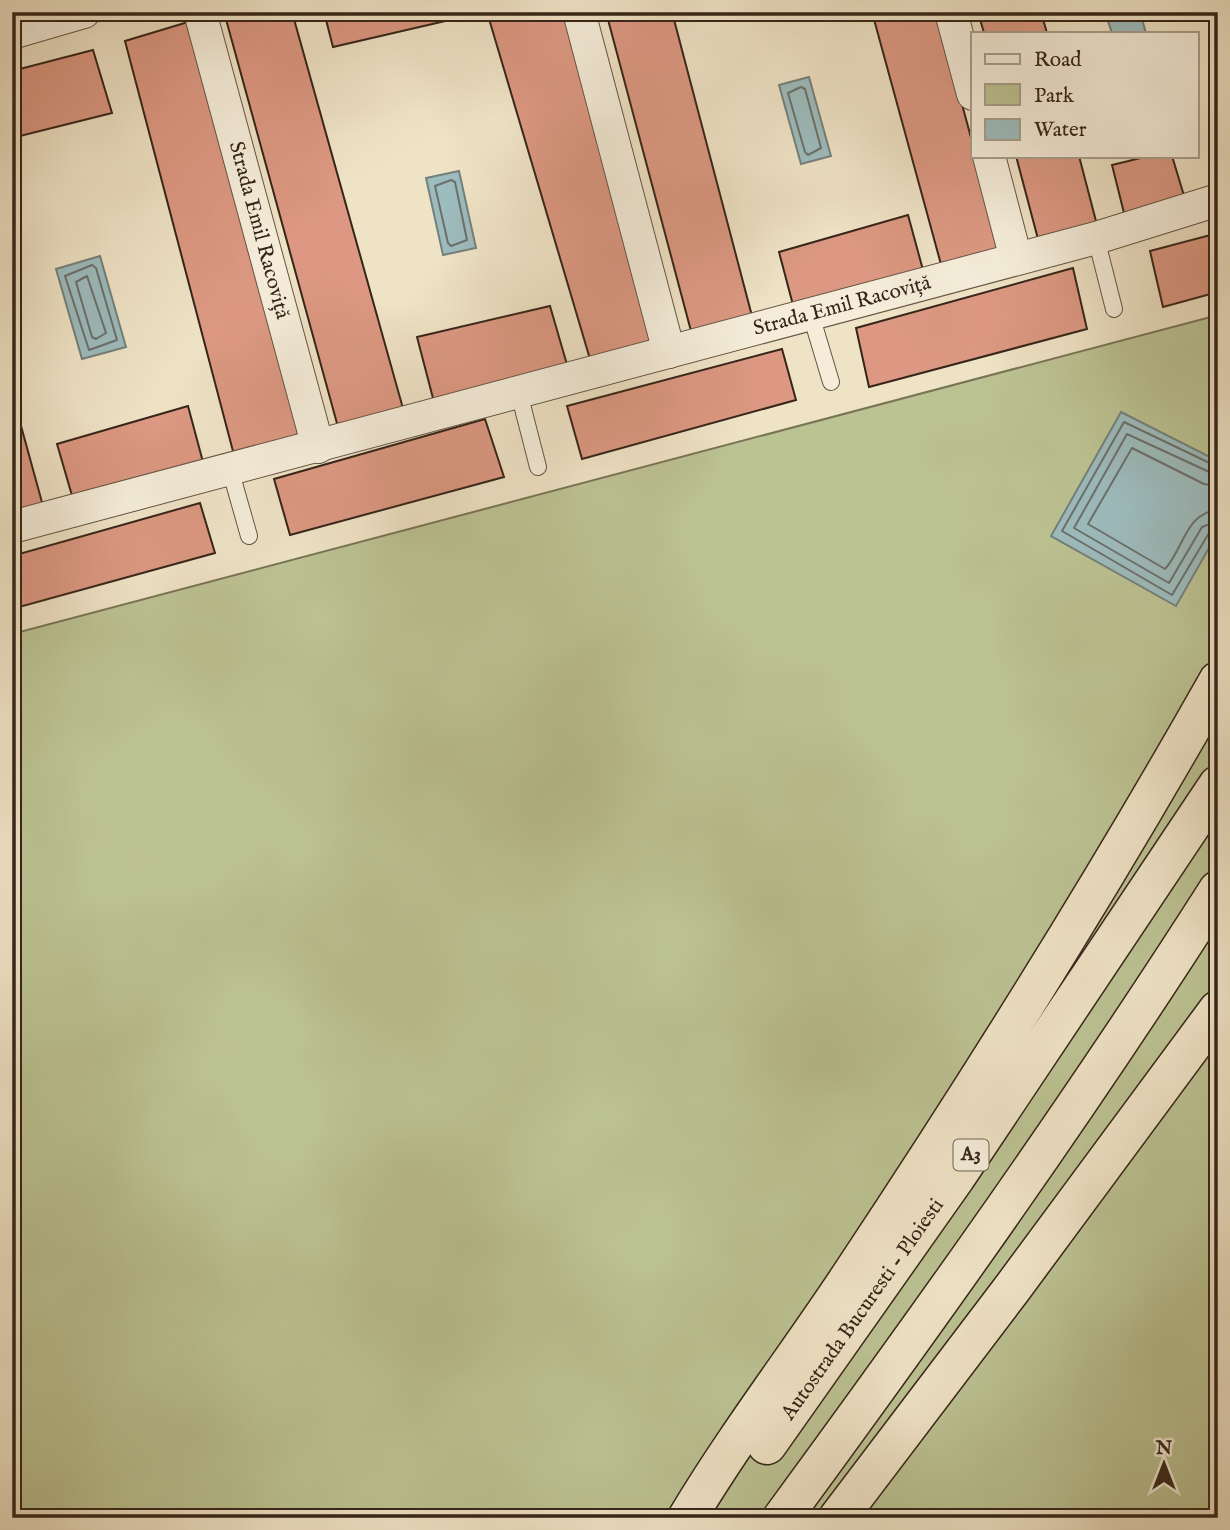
<svg xmlns="http://www.w3.org/2000/svg" width="1230" height="1530" viewBox="0 0 1230 1530" font-family="'IM FELL English',serif">
  <rect width="100%" height="100%" fill="#efe3c6"/>
  <filter id="stains"><feTurbulence type="fractalNoise" baseFrequency=".00286" numOctaves="4"/><feColorMatrix values="0 0 0 0 .2 0 0 0 0 .09 0 0 0 0 .02 0 0 0 .5 -.17"/></filter>
  <radialGradient id="worn" r=".72"><stop offset=".6" stop-color="#630" stop-opacity="0"/><stop offset="1" stop-color="#630" stop-opacity=".3"/></radialGradient>
  <path fill="#bcc393" stroke="#797456" stroke-width="2" d="M1218,315V1518H12V634Z"/>
  <path fill="#9dbcbe" stroke="#74807c" stroke-width="2" d="M1105,12H1140L1146,33H1112Z
    M809,77L831,156L801,164L779,85Z
    M459,171L476,248L443,255L426,178Z
    M100,256L126,347L82,359L56,269Z
    M1121,412L1218,461V532L1176,606L1051,536Z"/>
  <g fill="none" stroke-linecap="round" stroke-linejoin="round">
    <path stroke="#6a706c" stroke-width="2" d="M801,87L805,89L821,148L808,155L805,152L788,93Z
      M451,180L455,182L467,240L451,246L448,243L435,186Z
      M92,265L96,268L117,340L89,350L65,276Z
      M87,276L106,333L96,339L92,337L76,282Z
      M1218,467L1124,422L1062,531L1172,595L1209,533L1218,530
      M1218,476L1127,434L1074,528L1169,583L1202,527L1218,521
      M1218,486L1204,484L1132,448L1088,524L1165,569C1183,550 1186,512 1218,510"/>
  </g>
  <path fill="#dc9882" stroke="#362519" stroke-width="2" d="M224,12H292L404,412L338,427Z
    M324,12H466L467,16L333,47Z
    M487,12H565L655,342L590,359Z
    M606,12H672L752,316L691,331Z
    M872,12H937L973,145V156H976L1002,252L942,268Z
    M978,12H1041L1047,33H984Z
    M188,22L304,436L234,455L125,41Z
    M93,50L112,113L12,138V71Z
    M1218,102V173L1212,172Z
    M1016,156H1079L1097,225L1038,239Z
    M1149,156H1172L1185,199L1125,217L1112,165Z
    M908,215L923,270L793,305L779,252Z
    M1218,233V292L1163,307L1150,251Z
    M1073,268L1087,329L869,387L856,328Z
    M550,306L568,368L434,402L417,337Z
    M782,349L796,400L582,459L567,406Z
    M12,393L43,506L12,514Z
    M188,406L203,462L73,499L57,444Z
    M485,419L504,477L290,535L274,479Z
    M200,503L215,553L12,609V556Z"/>
  <g fill="none" stroke-linecap="round" stroke-linejoin="round">
    <defs>
      <path id="service" d="M1096,238L1114,309
        M811,315L831,382
        M519,393L538,467
        M230,469L249,536"/>
      <g id="minor">
        <path id="s1" d="M200,12L318,447"/>
        <path d="M579,12L669,352"/>
        <path d="M951,12L973,94"/>
        <path d="M12,33L84,12"/>
        <path d="M989,156L1016,259"/>
        <path id="s2" d="M12,527L1096,238L1218,200"/>
      </g>
      <g id="motorway">
        <path id="s3" d="M767,1445L956,1177L1218,785"/>
        <path d="M687,1518C738,1433 799,1354 853,1272C981,1079 1104,883 1218,681"/>
        <path d="M782,1518C933,1312 1081,1105 1218,890"/>
        <path d="M838,1518L1011,1290L1218,1010"/>
      </g>
    </defs>
    <use href="#service" stroke="#645444" stroke-width="18"/>
    <use href="#minor" stroke="#645444" stroke-width="34"/>
    <use href="#motorway" stroke="#362519" stroke-width="41"/>
    <use href="#service" stroke="#f5edda" stroke-width="16"/>
    <use href="#minor" stroke="#f5edda" stroke-width="32"/>
    <use href="#motorway" stroke="#efe3c6" stroke-width="38"/>
  </g>
  <g text-anchor="middle" dominant-baseline="central" stroke-width="5" stroke-linejoin="round" paint-order="stroke">
    <rect fill="#f5edda" stroke="#6f6153" stroke-width="2" x="953.5" y="1139.5" width="35" height="31" rx="5"/>
    <g font-size="19" font-weight="bold" fill="#362519">
      <text x="971" y="1155">A3</text>
    </g>
    <g font-size="21" fill="#362519" stroke="#f5edda">
      <text stroke="none"><textPath href="#s1" startOffset="226">Strada Emil Racoviță</textPath></text>
      <text stroke="none"><textPath href="#s2" startOffset="859">Strada Emil Racoviță</textPath></text>
      <text stroke="none"><textPath href="#s3" startOffset="166">Autostrada Bucuresti - Ploiesti</textPath></text>
    </g>
  </g>
  <rect width="1230" height="1530" fill="none" stroke="#efe3c6" stroke-width="42"/>
  <rect x="14" y="14" width="1202" height="1502" fill="none" stroke="#362519" stroke-width="3.5"/>
  <rect x="21" y="21" width="1188" height="1488" fill="none" stroke="#362519" stroke-width="2"/>
  <rect x="971" y="32" width="228" height="126" fill="#f5edda" stroke="#a99d8d" stroke-width="2"/>
  <rect x="985" y="54" width="35" height="10" fill="#f5edda" stroke="#a99d8d" stroke-width="2"/>
  <text x="1034" y="66" font-size="21" fill="#362519">Road</text>
  <rect x="985" y="84" width="35" height="21" fill="#bcc393" stroke="#a99d8d" stroke-width="2"/>
  <text x="1034" y="102" font-size="21" fill="#362519">Park</text>
  <rect x="985" y="119" width="35" height="21" fill="#9dbcbe" stroke="#a99d8d" stroke-width="2"/>
  <text x="1034" y="136" font-size="21" fill="#362519">Water</text>
  <g transform="translate(1164 1464)" stroke="#f5edda" stroke-width="5" paint-order="stroke">
  <path d="M0-5L12 26L0 18L-12 26Z" fill="#362519"/>
  <text y="-10" font-size="19" font-weight="bold" text-anchor="middle" fill="#362519">N</text>
  </g>
  <rect width="100%" height="100%" filter="url(#stains)"/>
  <rect width="100%" height="100%" fill="url(#worn)"/>
</svg>
